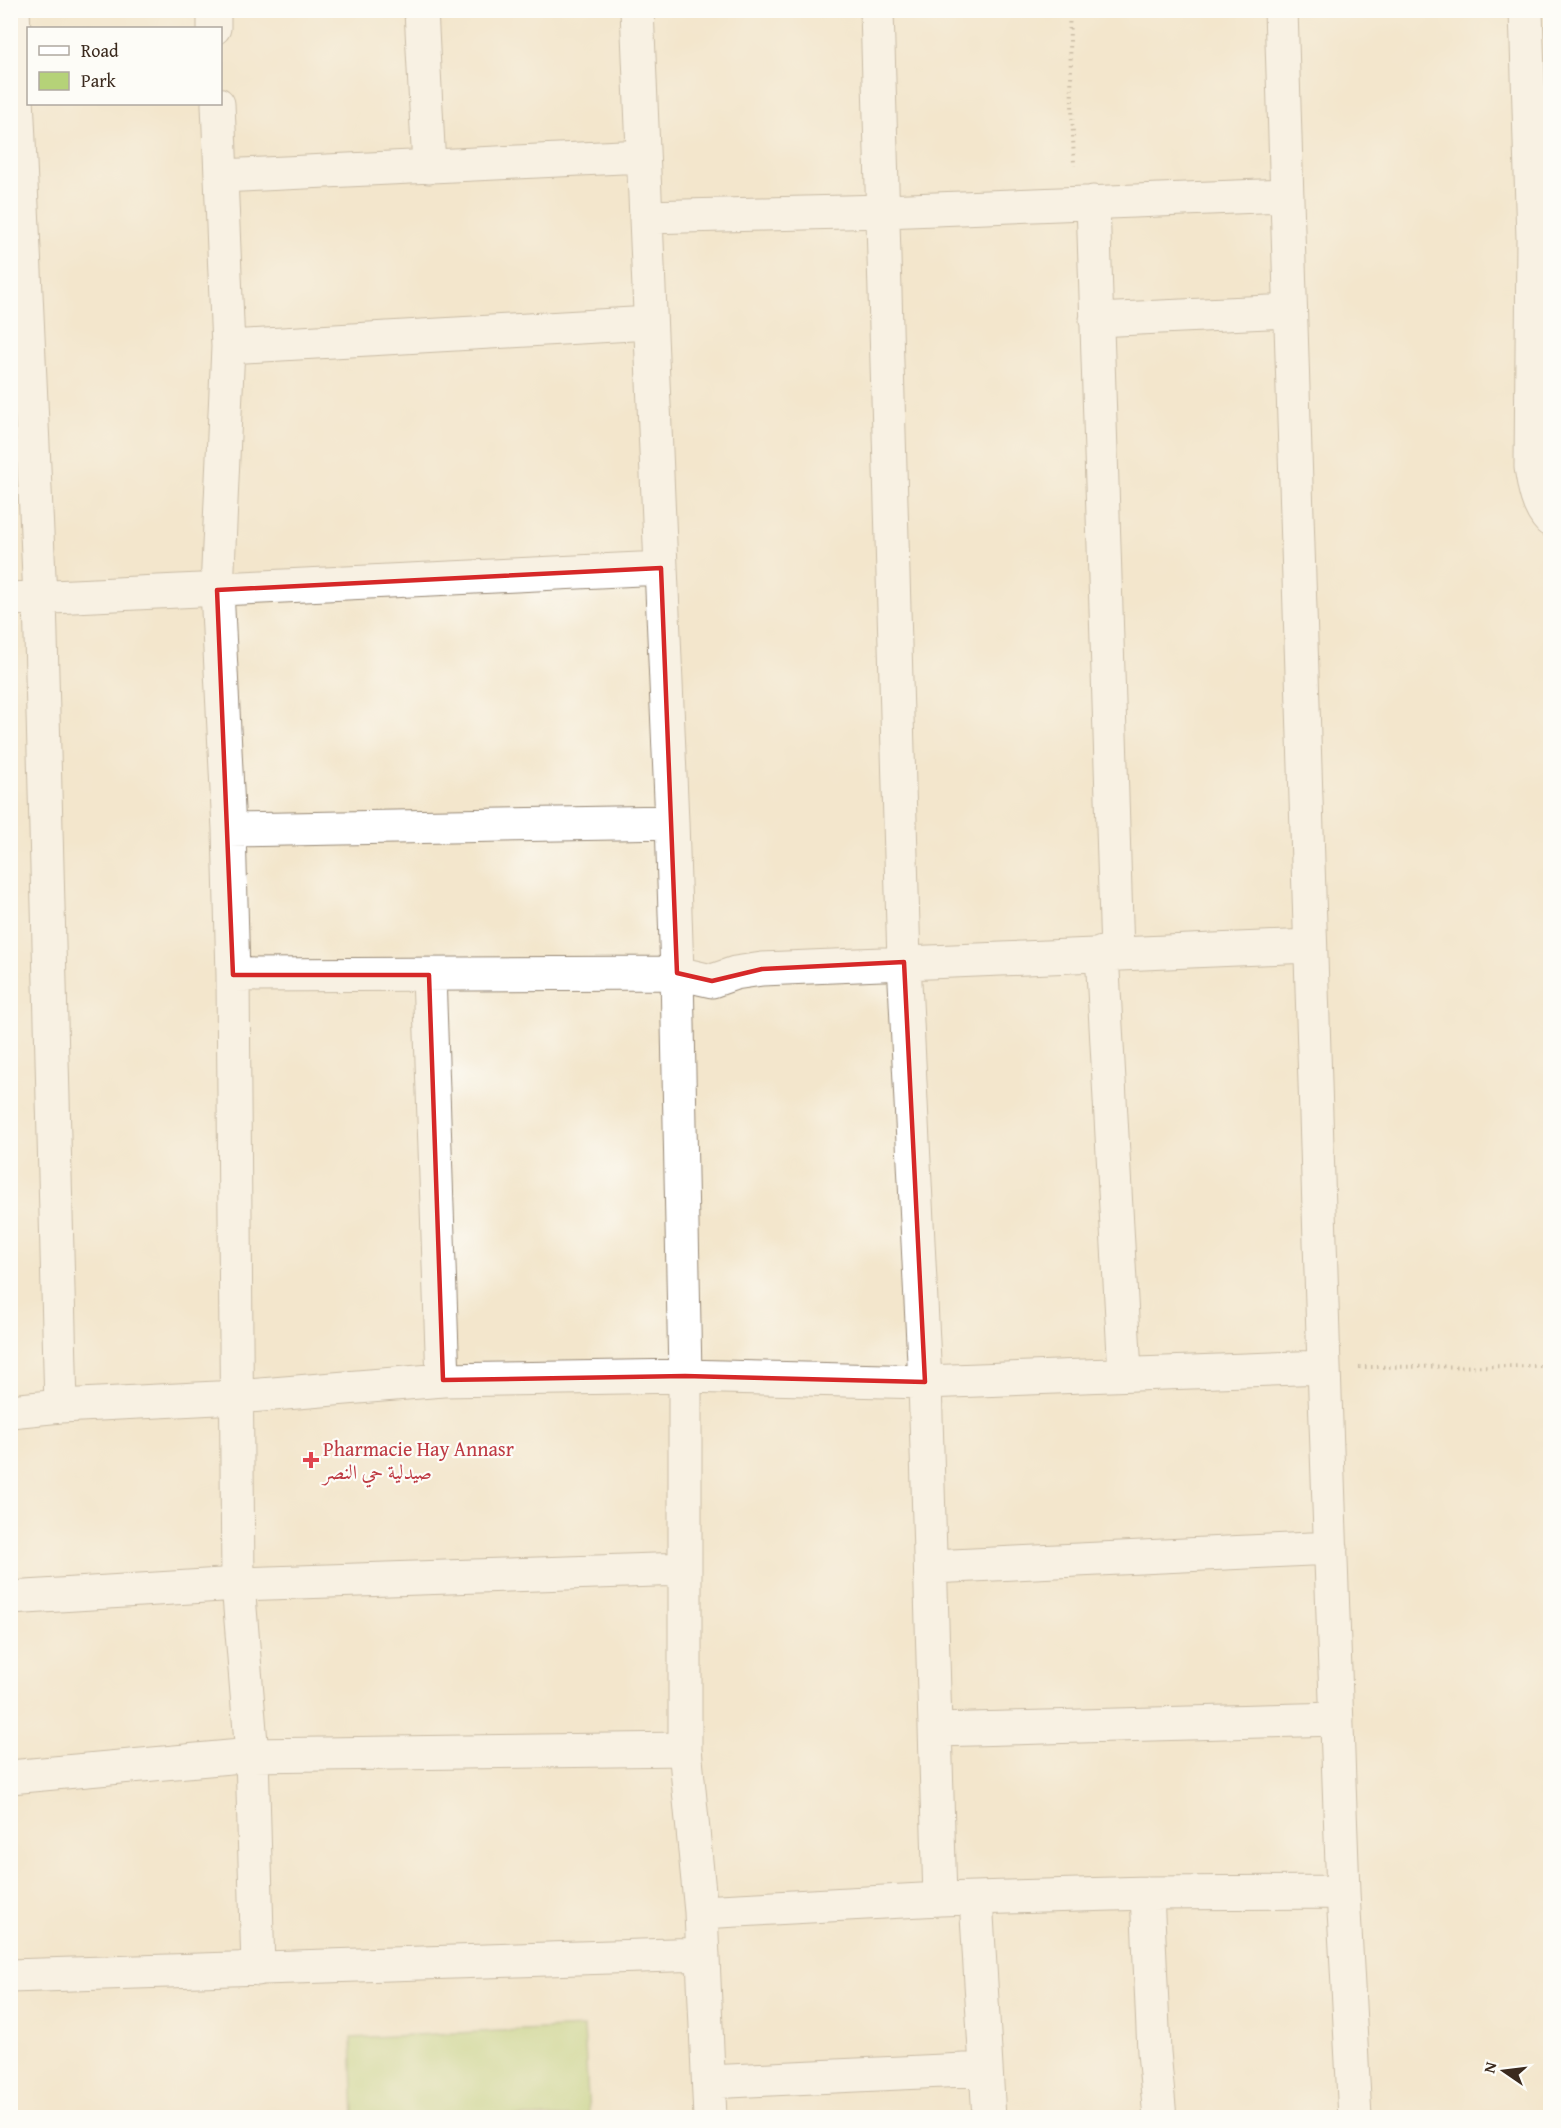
<svg xmlns="http://www.w3.org/2000/svg" width="1561" height="2128" viewBox="0 0 1561 2128" font-family="'Gentium Book Plus',Amiri,serif">
  <rect width="100%" height="100%" fill="#fdfcf7"/>
  <filter id="ink" filterUnits="userSpaceOnUse"><feTurbulence type="fractalNoise" baseFrequency=".0167" numOctaves="2"/><feDisplacementMap in="SourceGraphic" scale="12" xChannelSelector="R" yChannelSelector="G"/><feConvolveMatrix kernelMatrix="1 2 1 2 8 2 1 2 1" color-interpolation-filters="sRGB"/></filter>
  <filter id="wash" filterUnits="userSpaceOnUse"><feTurbulence type="fractalNoise" baseFrequency=".008" numOctaves="4" result="noise"/><feDisplacementMap in="SourceGraphic" scale="24" xChannelSelector="R" yChannelSelector="G"/><feGaussianBlur stdDeviation="1.35" result="paint"/><feColorMatrix in="noise" values="0 0 0 0 0 0 0 0 0 0 0 0 0 0 0 0 0 1.4 0 .05"/><feComposite in="paint" operator="in"/></filter>
  <g filter="url(#wash)">
    <rect width="100%" height="100%" fill="#f3e6cc"/>
    <path fill="#b5d278" stroke="#787e4b" stroke-width="1.5" d="M584,2027L589,2117H354L351,2038Z"/>
  </g>
  <g filter="url(#ink)">
    <g fill="none" stroke-linecap="round" stroke-linejoin="round">
      <defs>
        <path id="minor" d="M13,10L40,598L61,1406
          M214,10V28
          M421,10L429,167
          M637,10L672,822L677,973L685,1376V1749L701,1912L710,2118
          M877,10L904,962L925,1382L940,1899
          M1281,10L1324,1367L1343,1892L1355,2118
          M1526,10L1533,239L1531,467C1534,485 1537,507 1550,520
          M218,104L228,347L217,590L229,830L233,975L238,1584L252,1755L258,1969
          M221,176L643,156
          M1093,202L1117,953
          M646,217L884,211L1287,195
          M1096,320L1290,311
          M228,347L650,323
          M10,599L661,568
          M229,830L672,822
          M1102,953L1125,1373
          M233,975L677,973L712,981L735,973L762,969L1310,946
          M429,975L443,1380
          M10,1411L61,1406L236,1397L443,1380L685,1376L925,1382L1324,1367
          M932,1567L1331,1548
          M10,1598L238,1584L684,1569
          M937,1730L1337,1719
          M10,1777L252,1755L685,1749
          M1147,1893L1154,2052L1160,2118
          M976,1899L989,2118
          M701,1912L940,1899L1147,1893L1343,1892
          M10,1976L703,1954
          M709,2082L986,2069"/>
      </defs>
      <use href="#minor" stroke="#978875" stroke-width="35"/>
      <path stroke="#978875" stroke-width="4" stroke-dasharray="1.5 4.5" stroke-linecap="butt" d="M1069,10L1074,166
        M1359,1367L1550,1366"/>
      <use href="#minor" stroke="#fff" stroke-width="33"/>
    </g>
  </g>
  <path d="M0 0H1561V2128H0ZM661,568L677,973L712,981L762,969L904,962L925,1382L685,1376L443,1380L429,975H233L217,590Z" fill="#f3e6cc" fill-opacity=".55" fill-rule="evenodd"/>
  <path fill="none" stroke="#d62828" stroke-width="4.5" stroke-linejoin="round" d="M661,568L677,973L712,981L762,969L904,962L925,1382L685,1376L443,1380L429,975H233L217,590Z"/>
  <path fill="#e0444e" stroke="#fdfcf7" stroke-width="2" d="M308 1451h6v6h6v6h-6v6h-6v-6h-6v-6h6z"/>
  <g text-anchor="middle" dominant-baseline="central" stroke-width="4.5" stroke-linejoin="round" paint-order="stroke">
    <g font-size="20" fill="#be3a42" stroke="#fdfcf7" text-anchor="start">
      <text x="323" y="1448">Pharmacie Hay Annasr<tspan x="323" dy="23">صيدلية حي النصر</tspan></text>
    </g>
  </g>
  <rect width="1561" height="2128" fill="none" stroke="#fdfcf7" stroke-width="36"/>
  <rect x="27" y="27" width="195" height="78" fill="#fdfcf7" stroke="#afa8a0" stroke-width="1.5"/>
  <rect x="39" y="46" width="30" height="9" fill="#ffffff" stroke="#afa8a0" stroke-width="1.5"/>
  <text x="81" y="57" font-size="18" fill="#3b2a1e">Road</text>
  <rect x="39" y="72" width="30" height="18" fill="#b5d278" stroke="#afa8a0" stroke-width="1.5"/>
  <text x="81" y="87" font-size="18" fill="#3b2a1e">Park</text>
  <g transform="translate(1504 2071) rotate(284)" stroke="#fdfcf7" stroke-width="4.5" paint-order="stroke">
  <path d="M0-4.5L10 22L0 15L-10 22Z" fill="#3b2a1e"/>
  <text y="-9" font-size="16" font-weight="bold" text-anchor="middle" fill="#3b2a1e">N</text>
  </g>
</svg>
